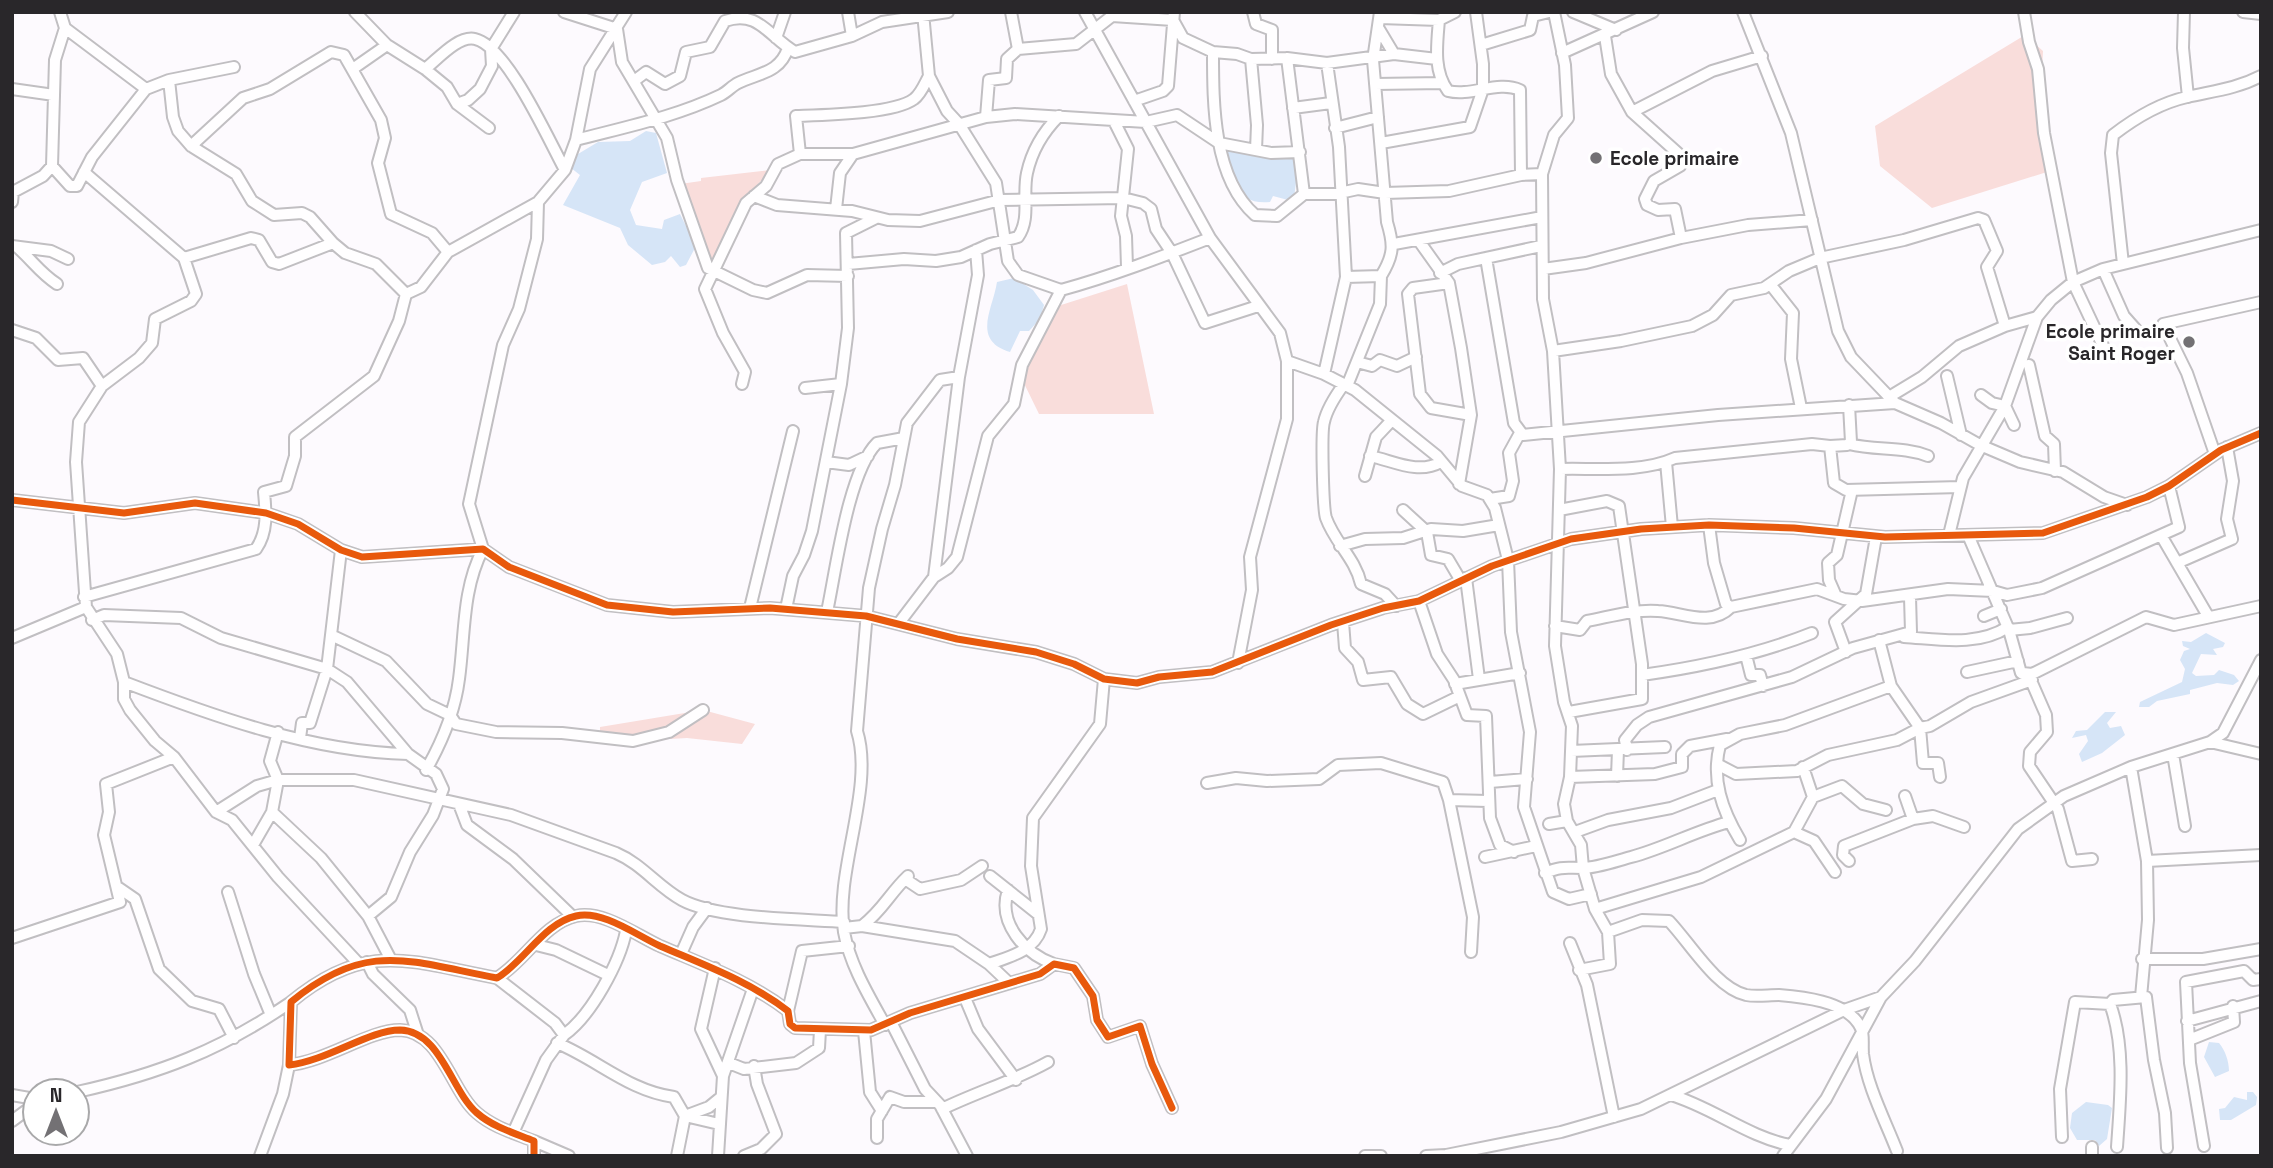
<svg xmlns="http://www.w3.org/2000/svg" width="2273" height="1168" viewBox="0 0 2273 1168" font-family="'Space Grotesk',sans-serif">
  <rect width="100%" height="100%" fill="#fdfafe"/>
  <path fill="#f9dddb" d="M2025,35L2043,51L2039,126L2047,172L1932,208L1880,166L1875,126Z
    M771,170L748,195L710,265L701,266L702,246L680,184L701,181V178Z
    M1127,284L1154,414H1039L1017,369L1058,306Z
    M703,710L755,724L742,744L687,738L600,743V727Z"/>
  <path fill="#d6e5f7" d="M646,131L656,133L667,173L642,182L630,210L636,225L662,229L664,220L680,214L696,246L686,265L680,267L671,256L665,262L652,265L628,245L620,228L563,205L580,175L571,168L578,154L598,142L630,141Z
    M1225,150L1296,157L1299,159L1294,198L1288,200L1273,196L1270,202C1236,206 1233,177 1225,150Z
    M1014,278L1033,290L1044,305L1040,319L1029,331H1020L1010,352C971,340 993,309 997,282Z
    M2206,633L2225,643L2223,647L2213,649L2217,655L2201,654L2192,673L2196,676L2214,675L2219,670L2234,675L2239,681L2233,685L2217,683L2190,690V694L2157,701L2149,707H2139L2140,702L2182,682L2185,669L2180,660L2184,651L2190,649L2183,646L2182,641L2191,642Z
    M2105,712H2116L2107,723L2110,728L2121,726L2125,735L2102,753L2082,762L2079,754L2088,741L2086,735L2072,738L2076,731L2087,730Z
    M2209,1042L2219,1043C2225,1050 2229,1061 2229,1071L2215,1077L2204,1057Z
    M2247,1092H2253L2257,1097L2256,1105L2231,1120H2220L2219,1109L2225,1108L2234,1097L2247,1100Z
    M2086,1102L2108,1105L2112,1108L2107,1139L2099,1146L2095,1140H2077L2070,1128L2072,1113Z"/>
  <g fill="none" stroke-linecap="round" stroke-linejoin="round">
    <defs>
      <path id="street" d="M355,12L387,45L425,69L447,87L457,104L489,128
        M564,12L617,29L622,62L667,138L677,180L708,268L753,290L767,293L807,275L848,276
        M848,12L852,36
        M1011,12L1018,49
        M1085,12L1210,238L1280,333L1287,361V419L1250,557L1252,590L1238,663
        M1253,12L1256,24L1272,30V59
        M1554,12L1565,65L1568,118L1554,135L1542,174L1543,299L1553,351L1560,469L1555,646L1564,702L1572,726L1570,777L1564,804L1567,821L1581,845L1583,868L1595,909L1608,932L1642,920L1669,921C1690,943 1716,988 1746,995C1756,997 1768,995 1779,995C1803,997 1843,1001 1858,1023C1865,1032 1862,1043 1863,1054C1867,1086 1885,1120 1897,1151
        M1573,12L1616,30
        M1743,12L1791,133L1838,331L1851,357L1895,403L1941,423L1980,445L2020,462L2063,472L2104,497L2127,505
        M2024,12L2029,42L2038,69L2044,133L2073,282L2105,350
        M2184,12L2183,48L2188,97
        M2243,12L2261,14
        M923,13L929,76L947,111L959,124L996,183L1008,261L1018,275L1061,290
        M1380,18L1439,20L1455,12
        M1439,20C1437,44 1433,71 1448,91C1471,97 1498,80 1520,90L1521,175
        M65,28L146,89
        M1379,29L1394,54
        M776,38L785,12
        M1481,45L1530,30L1533,16L1549,12
        M1213,52C1213,104 1213,178 1255,215L1277,216L1304,194H1335L1358,189L1385,193L1449,191L1521,175L1542,174
        M1562,53L1653,12
        M1287,58L1304,194
        M1251,59L1257,125L1256,150
        M354,68L387,45
        M425,69C437,60 458,35 475,39C507,46 549,141 565,170
        M169,80L234,67
        M634,81L646,72L665,84L680,76L686,52L710,47L725,21C758,9 769,37 795,52L852,36L882,22L948,12
        M1375,84L1443,83
        M12,89L54,95
        M1134,101L1163,91L1168,86L1174,12
        M457,104L468,100L480,89L492,66L491,49L514,12
        M1293,108L1331,103
        M1632,112L1712,71L1762,56
        M986,117L989,80L1006,78L1007,59L1018,49L1076,44L1112,16L1173,20L1183,38L1213,52L1237,54L1251,59L1287,58L1327,63L1394,54L1437,59
        M1114,121L1128,149L1121,216L1126,236L1127,267
        M1335,128L1378,117
        M576,140C625,127 675,117 721,95C727,92 732,86 738,83C759,73 780,73 788,48
        M1381,143L1470,127L1483,89V64L1476,12
        M191,146L243,98L270,89L331,52L344,55L381,120L385,138L378,163L391,214L432,233L448,252
        M800,154L796,116C823,115 894,114 914,99C921,94 925,83 929,76
        M52,166L70,186H77L92,157L146,89L169,80L173,117L178,131L191,146L236,174L252,201L274,215L302,213L310,217L333,243
        M84,172L184,258
        M754,196L777,205L852,211L888,220L920,221L1000,200L1123,198L1143,203L1151,209L1156,229L1172,253L1205,323L1258,306
        M12,202L13,192L43,176L52,166L55,60L65,28L60,12
        M836,209L840,173L853,154
        M1681,238L1748,225L1812,220
        M1419,241L1449,283L1461,348L1471,415L1459,484
        M1394,244L1542,217
        M12,246L51,251L68,259
        M17,247C32,260 40,273 57,284
        M1486,258L1514,423L1523,435L1718,415L1895,403
        M848,264L904,259L936,261L961,257L990,244L1018,237C1031,219 1022,195 1027,173C1032,150 1043,132 1059,116
        M2123,264L2111,153L2113,135C2135,118 2160,103 2187,97C2213,91 2236,89 2261,76
        M1543,269L1586,263L1681,238L1675,209L1658,210L1647,205L1645,199L1654,181L1680,166V155L1632,112L1611,74L1605,36
        M2103,269L2124,316L2140,334
        M1440,273L1458,264L1541,246
        M1346,277L1381,276C1394,255 1394,245 1387,222L1373,60L1380,12
        M1449,283L1413,288L1408,294L1420,394L1431,408L1471,415
        M1770,284L1793,313L1791,359L1801,408
        M12,330L36,338L58,360L83,358L102,386
        M1553,351L1621,341L1692,326L1713,315L1731,295L1764,288L1789,271L1820,258L1904,240L1978,218L1984,220L1997,251L1987,267L2005,326L2037,317
        M1287,361L1324,374L1355,390L1437,456L1462,486L1487,495L1495,508L1508,560L1511,632L1530,732L1524,807L1553,892L1569,899L1591,894
        M1357,362L1372,366L1380,360L1397,366L1416,357
        M2029,365L2045,436L2054,444L2055,471
        M1324,374L1346,277L1339,147L1327,63
        M1947,376L1961,435
        M742,384L745,372L723,333L705,289L746,203L766,186L778,164L800,154H853L986,117L1015,114L1146,122L1177,115L1219,143L1271,153L1300,152
        M1344,384C1336,395 1327,408 1324,422C1321,432 1323,509 1326,518C1335,543 1355,558 1361,584L1385,594L1396,606
        M1347,386L1380,304L1381,276
        M805,388L841,384
        M1981,395L1992,403L2005,406L2014,425
        M1889,397L1922,377L1959,346L2005,326
        M1849,444C1876,451 1902,446 1928,456
        M1830,446L1847,445L1851,442L1849,405
        M2215,454L2187,373L2163,324L2261,302
        M1370,456C1394,461 1418,475 1441,462
        M826,462L849,465L868,456
        M1666,462L1672,527
        M1560,469C1596,468 1642,473 1675,458L1812,444L1830,446L1834,483L1846,490L1960,487
        M1365,476L1376,437L1392,420
        M1490,499L1509,496L1513,481L1509,453L1520,433
        M12,500L124,513L195,503L266,513L298,524L341,550L362,557L483,549L509,567L607,605L673,612L770,608L866,616L957,639L1036,652L1074,664L1104,679L1137,683L1159,677L1212,672L1331,625L1383,608L1419,601L1492,566L1571,539L1641,529L1709,525L1794,528L1885,537L2043,533L2147,497L2169,486L2221,450L2261,433
        M1403,510L1427,532L1431,555L1448,559L1461,581
        M1559,510L1607,501L1619,506L1642,664V699L1569,712
        M1709,525L1714,563L1726,604L1731,607L1817,589L1844,599L1862,601L1948,589L1993,591L2007,595L2042,588L2179,527L2169,486
        M1949,535L1963,478L2005,406L2037,317L2051,300L2073,282L2103,269L2261,230
        M1968,535L2009,630L2021,673L2029,676L2046,715L2047,732L2030,752L2029,766L2058,809L2072,861L2092,859
        M2162,537L2208,616
        M1340,546L1365,539L1403,538L1431,529L1463,531L1499,525
        M2177,563L2232,539L2227,519L2233,481L2227,447
        M934,577L948,568L957,557L988,436L1014,404L1022,365L1061,290C1112,276 1161,257 1210,238
        M1466,578L1479,679
        M1836,596L1829,580L1828,563L1837,555L1852,490
        M84,597L256,549C268,532 266,512 264,492L286,486L295,456V437L374,376L399,321L406,294
        M1419,601L1437,654L1454,680L1467,715L1486,716L1490,818L1500,845L1514,852
        M750,608L793,431
        M786,609L793,576L804,555L812,531L841,384L848,328L846,233L876,218
        M827,612C836,570 848,472 877,443L904,438
        M1984,616L2001,609
        M92,620L104,615L181,618L221,638L327,669L347,682L408,754L436,774L443,789L433,815L410,852L391,897L368,916L390,958
        M1343,622L1345,648L1358,662L1363,680L1391,677L1407,704L1423,714L1458,697
        M899,623L934,577L959,377L978,275L976,250
        M1555,626L1580,630L1587,621C1609,617 1635,609 1658,611C1682,612 1710,628 1731,607
        M2009,630L2030,628L2067,618
        M331,635L386,661L427,704L450,715L456,724L496,732L562,733L633,741L669,732L703,710
        M1904,637C1938,639 1977,647 2008,627
        M12,638L86,607
        M1879,640L1891,686L1920,728L1930,726L1971,702L2032,680
        M1846,652L1835,622L1866,594L1876,537
        M1746,655L1751,675H1760L1763,686
        M1967,672L2018,661
        M2023,673L2032,674L2146,617L2174,625L2261,606
        M1642,675C1700,667 1757,655 1812,633
        M124,682C213,716 312,752 408,754
        M1455,684L1520,673
        M278,732L270,761L278,780L272,812L321,858L368,916
        M300,738L302,723H310L327,669L341,550
        M2210,742L2261,754
        M1627,750L1625,740L1637,725L1649,717L1792,677L1853,648L1911,632L1910,597
        M1571,751L1665,747
        M2173,754L2185,826
        M1717,764L1736,774L1797,771L1828,755L1897,740L1920,728L1923,763H1938L1940,777
        M1803,767L1813,797L1842,786L1863,804L1886,810
        M2131,767L2147,861L2148,920L2141,997
        M426,770C442,742 455,711 459,679C465,635 462,589 483,549L469,504L503,345L519,309L537,239L538,202L565,170L576,140L590,69L626,12
        M1617,776L1618,750
        M1570,777L1655,774L1682,767V754L1690,746L1727,739
        M1490,782L1527,779
        M1207,783L1236,778L1267,781L1319,779L1338,765L1381,763L1443,782L1449,800L1488,801
        M1905,796L1913,819
        M1449,800L1473,917L1471,952
        M459,804L467,825L513,859L572,916
        M216,812L257,786L278,780H354L511,815L616,853C642,864 658,887 682,900C717,919 802,919 844,922
        M1549,824L1567,821
        M1575,832L1608,820L1671,808L1718,790
        M1794,832L1813,797
        M1740,840C1722,810 1711,779 1720,745L1740,734L1785,725L1891,686
        M253,845L272,812
        M1485,857L1536,846
        M1849,861L1843,855L1844,846L1913,819L1933,816L1964,827
        M2147,861L2261,855
        M1545,873C1562,866 1565,868 1582,868C1597,868 1616,861 1631,857C1665,848 1695,831 1729,822
        M990,876L1038,914
        M905,879L920,889L961,880L982,866
        M119,888L135,899L159,969L192,1001L219,1009L234,1038
        M1008,890C997,923 1025,954 1054,964
        M228,892L254,974L271,1015
        M1595,909L1701,877L1794,832L1814,841L1835,872
        M862,926C883,910 889,894 908,876
        M844,928L862,926L955,941L989,964L1008,982
        M12,938L120,902L104,835L109,812L106,784L174,757
        M1570,943L1587,985L1614,1117
        M536,945L556,950L608,975
        M681,954L693,927L707,908
        M2142,959H2203L2261,949
        M367,962L373,974L410,1010L418,1035
        M359,964L278,877L232,820L216,812L174,757L155,741L130,710L124,699V682L117,654L86,607L76,462L79,422L102,386L139,358L152,343L155,319L191,301L196,294L184,258L251,238L259,240L272,262L279,264L333,243L345,253L376,264L406,294L421,287L448,252L538,202
        M989,964C1009,957 1034,951 1041,929L1031,866L1033,818L1100,724L1104,679
        M715,968L701,1029L723,1076
        M1579,970L1610,964L1608,932
        M497,978L555,1023L564,1035L546,1060L513,1133
        M965,998L978,1029L1016,1080
        M788,1011L802,951L849,946
        M2187,1021L2261,1001
        M891,1022L925,1089L940,1105L967,1156
        M885,1025C869,996 850,965 844,932C834,872 875,788 857,731L869,588L882,529L895,485L907,423L940,380L959,377
        M864,1031L870,1092L882,1111
        M564,1035C591,1016 620,962 626,931
        M2189,1040L2234,1022L2233,1006
        M557,1043C598,1060 629,1091 674,1097L685,1116L719,1124
        M729,1063L744,1069L796,1063L819,1048L820,1030
        M77,1092C159,1074 221,1050 291,1002
        M12,1095L35,1099
        M1671,1095C1712,1107 1748,1137 1790,1145
        M942,1109C977,1092 1014,1081 1048,1062
        M12,1121L35,1104
        M2062,1137L2060,1089L2075,1002L2110,1004
        M877,1138V1119L890,1097L904,1102H936
        M534,1141L569,1156
        M2204,1146L2190,1063L2186,982L2244,971L2253,980L2261,979
        M2092,1147V1156
        M2117,1147C2120,1102 2126,1047 2110,1004L2113,1000L2146,997L2154,1060L2165,1113L2167,1148
        M260,1156L283,1094L289,1065
        M534,1156V1141C514,1133 493,1127 477,1113C451,1091 441,1031 400,1030C369,1030 327,1061 289,1065L291,1002C367,939 410,962 497,978C524,962 544,923 576,916C603,910 636,935 660,946C704,965 749,981 788,1011L790,1024L795,1028L871,1030L910,1013L1040,974L1054,964L1074,968L1093,996L1097,1020L1108,1037L1140,1026L1152,1064L1172,1108
        M677,1156L685,1116L709,1107L720,1098
        M718,1156L723,1076L753,989
        M744,1156L761,1149L776,1134L757,1084L754,1066
        M1365,1156H1381
        M1426,1156L1446,1155L1561,1132L1641,1109L1844,1010L1881,997
        M1783,1156L1826,1099L1881,997L1915,961L2018,829L2064,796L2131,767L2210,742L2223,733L2261,660"/>
    </defs>
    <use href="#street" stroke="#c1bfc2" stroke-width="14"/>
    <use href="#street" stroke="#fffeff" stroke-width="10"/>
    <defs>
      <path id="cycleway" d="M12,500L124,513L195,503L266,513L298,524L341,550L362,557L483,549L509,567L607,605L673,612L770,608L866,616L957,639L1036,652L1074,664L1104,679L1137,683L1159,677L1212,672L1331,625L1383,608L1419,601L1492,566L1571,539L1641,529L1709,525L1794,528L1885,537L2043,533L2147,497L2169,486L2221,450L2261,433
        M534,1156V1141C514,1133 493,1127 477,1113C451,1091 441,1031 400,1030C369,1030 327,1061 289,1065L291,1002C367,939 410,962 497,978C524,962 544,923 576,916C603,910 636,935 660,946C704,965 749,981 788,1011L790,1024L795,1028L871,1030L910,1013L1040,974L1054,964L1074,968L1093,996L1097,1020L1108,1037L1140,1026L1152,1064L1172,1108"/>
    </defs>
    <use href="#cycleway" stroke="#fff" stroke-width="11"/>
    <use href="#cycleway" stroke="#e8590c" stroke-width="7"/>
  </g>
  <g fill="#737174" stroke="#fff" stroke-width="2.5">
    <circle cx="1596" cy="158" r="7"/>
    <circle cx="2189" cy="342" r="7"/>
  </g>
  <g text-anchor="middle" dominant-baseline="central" stroke-width="7" stroke-linejoin="round" paint-order="stroke">
    <g font-size="19" font-weight="bold" fill="#29272a" stroke="#fff" text-anchor="start">
      <text x="1610" y="158">Ecole primaire</text>
      <text x="2175" y="331" text-anchor="end">Ecole primaire<tspan x="2175" dy="22">Saint Roger</tspan></text>
    </g>
  </g>
  <rect width="2273" height="1168" fill="none" stroke="#29272a" stroke-width="28"/>
  <g transform="translate(56 1112)"><circle r="33" fill="#ffffff" stroke="#a9a9aa" stroke-width="2"/>
  <path d="M0-5L12 26L0 18L-12 26Z" fill="#737174"/>
  <text y="-10" font-size="19" font-weight="bold" text-anchor="middle" fill="#29272a">N</text>
  </g>
</svg>
